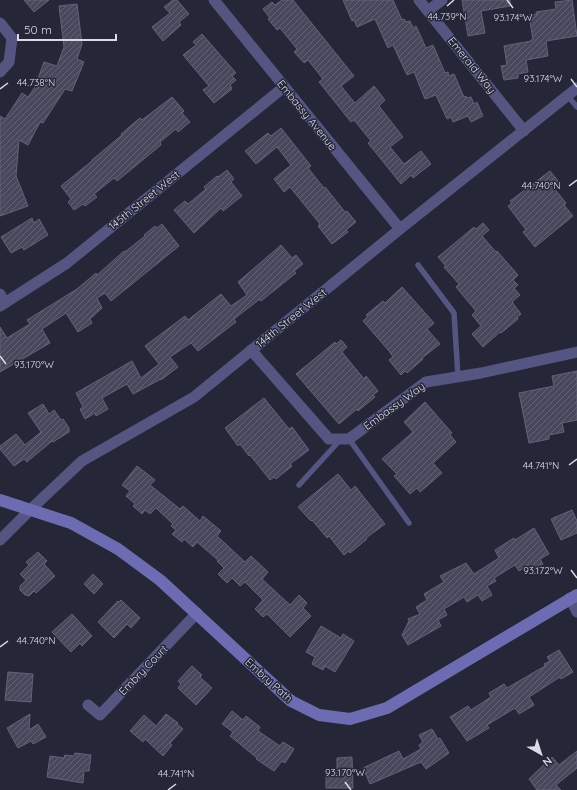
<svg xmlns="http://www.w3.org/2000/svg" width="577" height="790" viewBox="0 0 577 790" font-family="Quicksand,sans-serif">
  <defs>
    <pattern id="building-hatch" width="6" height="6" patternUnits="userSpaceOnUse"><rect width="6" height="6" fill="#48485d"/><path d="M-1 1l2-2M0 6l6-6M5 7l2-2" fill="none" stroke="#626274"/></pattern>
  </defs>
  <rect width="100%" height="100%" fill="#252638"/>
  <path fill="url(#building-hatch)" stroke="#626379" d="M24,0H49L34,12Z
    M173,0H177L189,14L179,22L181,25L163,41L152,27L170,13L164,7Z
    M282,0H293L354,76L341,86L355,103L374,86L385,100L379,106L403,137L390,147L404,164L421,151L431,164L413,178L411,175L401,184L368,143L371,141L354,120L351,122L319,82L323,79L308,60L304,63L294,52L297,49L280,28L277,30L268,19L270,18L263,9L272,2L275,5Z
    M343,0H393L402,20L404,19L406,22L410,21L413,28L416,26L426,48L433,45L445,73L448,72L449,76L454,74L464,97L466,96L467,98L471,97L474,104L477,102L483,116L471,122L468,116L453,122L451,117L447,119L436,95L425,99L414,72L407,75L393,45L388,48L375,19L357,27L354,20L352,21Z
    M462,0H510V6L481,11L485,33L468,36Z
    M572,0L577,36L546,41L548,56L526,60L528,72L518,74V78L504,80L501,66L507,65L504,46L531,41V40H533L529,15L537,14L536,12L556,9L555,2Z
    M77,4L82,44L77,59L84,62L72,91L65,89L43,123L40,122L28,145L19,140L16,176L28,206L0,216V116L5,119L22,93L28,97L35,87L44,62L57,66L64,47L59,6Z
    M202,34L236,73L232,76L236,80L230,85L232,89L214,103L203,90L209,86L183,55L196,45L193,42Z
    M172,97L184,111L182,113L190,122L178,132L176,129L160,142L161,145L117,181L114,178L94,194L97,197L85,206L83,204L74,210L68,202L71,199L61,186L92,161V160L122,135L121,134L140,118L142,120Z
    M281,128L311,166L308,168L324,188L325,187L345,212L347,211L356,222L346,230L348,232L332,244L318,226L320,224L290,187L284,192L274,179L291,165L277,147L256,164L245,151L268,133L271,136Z
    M227,170L234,179L231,182L242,196L223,211L221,208L194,233L174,210L185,201L188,204L206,189L204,187L217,176L218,177Z
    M550,171L559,182L553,187L566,203L564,205L573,216L535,247L523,232L526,230L508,206L512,203L510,201Z
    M32,218L34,223L39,219L48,235L24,250L22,247L11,253L1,237Z
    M483,223L489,230L482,236L496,252L497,251L518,275L513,280L518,285L514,288L520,295L512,302L521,314L517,317L518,319L501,333L500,332L483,347L472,334L481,326L472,315L476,311L456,287L459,284L444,267L446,266L438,257L474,227L476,229Z
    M162,224L179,246L111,301L105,293L97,298L102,308L90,319L92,323L78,332L66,313L42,329L50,343L0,372V327L7,338L30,324L27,320L77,289L96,273L97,275L124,251L125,252L145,236L144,235L155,226L157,228Z
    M281,245L292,258L296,255L303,264L294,271L296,273L261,301L260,299L243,312L234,319L236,322L198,351L191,343L170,357L178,367L161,380V379L133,394L127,384L102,398L108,409L96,416L95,413L85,419L80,409L83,407L76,393L132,361L141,378L159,364L145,346L185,316L188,320L221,294L231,306L247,295L238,282Z
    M402,287L434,323L427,329L440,344L422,358L423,359L407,373L405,371L401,375L389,360L393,357L389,351L363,321L368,316L366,315L383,301L385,303Z
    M341,340L347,347L342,352L364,379L366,376L378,391L373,395L375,397L358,411L357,409L339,424L296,374L335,342L336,344Z
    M577,371V420L562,423L564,432L549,435V439L529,443L519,393L554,386L552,376Z
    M264,398L289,429L292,427L309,450L290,464L292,466L276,479L274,477L270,480L250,455L249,456L240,444L238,446L225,428Z
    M425,402L452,433L450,435L456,442L433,463L442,473L420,492L417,488L410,494L394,476L397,474L382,459L413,432L404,422Z
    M43,404L49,414L54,410L61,420L63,419L69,428V432L53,442L52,441L27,462L24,459L14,466L0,449V446L16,434L25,445L41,432L28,413Z
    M137,466L155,480L150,485L180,509L183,506L200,521L203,516L221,531L217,536L245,562L251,556L268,572L262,579L290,605L299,595L307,603L303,608L311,616L290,637L267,614L263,617L255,609L263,600L245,582L240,586L232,578L227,583L218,574L224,568L217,561L218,560L197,542L193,547L184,539L182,542L172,534L176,530L171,526L173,524L156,508L150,514L145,510L142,514L133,506L135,504L126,496L130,491L122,485Z
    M338,474L351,490L355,486L385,524L366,538L367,539L350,553L349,551L344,555L329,536L327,538L312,520L311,521L298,507Z
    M572,510L577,521V533L561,540L551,519Z
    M534,528L549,554L540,559L543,564L533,571L529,565L519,571L515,565L494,578L496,581L487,586L492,595L482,601L478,595L467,602L464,597L444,609L447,615L438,620L441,626L408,645L402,635L409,621L408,619L420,614L416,607L427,600L424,594L444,582L440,576L466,563L474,574L499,558L495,550L514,538L515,540Z
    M38,552L47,561L44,564L55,576L36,593L34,591L29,596L25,595L20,590V586L26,580L20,574L29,565L26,562Z
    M93,574L103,584L94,594L84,584Z
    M121,600L140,618L131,628L127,624L114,638L98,622L118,601L119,602Z
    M72,614L92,636L82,646L80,643L71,652L52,632Z
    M321,626L341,638L343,634L354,641L335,672L325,666L323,670L312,664L315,657L306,652Z
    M559,650L573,672L561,679L560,677L529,697L534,705L519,714L515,708L487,725L489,728L467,741L450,717L468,706L471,710L491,697L489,693L504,684L507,688L545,666L544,664L550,661L547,657Z
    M192,666L202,675L200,677L212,688L196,705L178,688L181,684L178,681Z
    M8,672L33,674L31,702L5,700Z
    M232,711L243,720L246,716L260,727L258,731L280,746L283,742L294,749L285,763L282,761L274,771L256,759L257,758L230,736L233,732L222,724Z
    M30,714L29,730L38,724L46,737L33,744L31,741L18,748L7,728Z
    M166,714L178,723L177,724L183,729L170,743L172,745L163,756L145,739L143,742L130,731L144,715L156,726Z
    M432,729L438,739L440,738L449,753L426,769L421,762L370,784L363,768L399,751L403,759L421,749L419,745L423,742L419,735Z
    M577,751V768L556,785L561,790H537L529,779L552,757L559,765Z
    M75,753L91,755L89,771H84L83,783L47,777L50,756L64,758L65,755L74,756Z
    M352,757L353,788H326V770H337V758Z"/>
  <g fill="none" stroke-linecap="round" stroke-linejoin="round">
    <path stroke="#545580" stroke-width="5.5" d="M567,95L577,107
      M418,265L454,313L458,377
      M349,439L409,523
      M299,485L341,439"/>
    <path stroke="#545580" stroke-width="11" d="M214,0L400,229
      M419,0L524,131
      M428,11L442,0
      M0,23L12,38L9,62L0,72
      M0,294L5,303
      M0,306L67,263L284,87
      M251,350L329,439H349L426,382L481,373L577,352
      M0,540L30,510L82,461L194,397L400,229L577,88
      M570,598L577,612
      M88,705L100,715L197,613"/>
    <path stroke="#6d6cb2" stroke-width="12" d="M0,500L71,523L118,549L160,580L291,701L319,715L350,719L387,708L577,595"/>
  </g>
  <path fill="none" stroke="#dadbe7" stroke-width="1.5" d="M507,0L513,8M447,6L454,0M571,79L577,87M0,89L8,83M569,186L577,180M0,356L6,364M569,465L577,459M571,570L577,578M0,647L8,641M345,782L351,790M168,790L176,784"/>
  <g text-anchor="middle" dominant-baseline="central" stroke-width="3" stroke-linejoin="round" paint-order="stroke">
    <g font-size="11" fill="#dadbe7" stroke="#252638">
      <text transform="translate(472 65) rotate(51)">Emerald Way</text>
      <text transform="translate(307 115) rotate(51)">Embassy Avenue</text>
      <text transform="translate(144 200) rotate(-39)">145th Street West</text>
      <text transform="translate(291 318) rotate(-39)">144th Street West</text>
      <text transform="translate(394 406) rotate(-36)">Embassy Way</text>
      <text transform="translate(143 670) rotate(-46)">Embry Court</text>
      <text transform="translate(269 680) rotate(42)">Embry Path</text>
    </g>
  </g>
  <g font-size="10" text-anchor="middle" fill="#dadbe7" stroke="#252638" stroke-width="3" stroke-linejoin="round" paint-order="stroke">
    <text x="447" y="20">44.739°N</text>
    <text x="513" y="21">93.174°W</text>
    <text x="543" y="82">93.174°W</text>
    <text x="36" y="86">44.738°N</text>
    <text x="541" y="189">44.740°N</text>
    <text x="34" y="368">93.170°W</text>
    <text x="541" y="469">44.741°N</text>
    <text x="543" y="574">93.172°W</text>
    <text x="36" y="644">44.740°N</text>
    <text x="345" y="776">93.170°W</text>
    <text x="176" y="777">44.741°N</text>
  </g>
  <g transform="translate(541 754) rotate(141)" stroke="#252638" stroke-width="3" paint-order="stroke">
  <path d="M0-3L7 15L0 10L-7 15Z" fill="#dadbe7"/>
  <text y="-6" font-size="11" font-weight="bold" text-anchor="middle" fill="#dadbe7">N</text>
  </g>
  <path d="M18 34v6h98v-6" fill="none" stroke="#dadbe7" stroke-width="2"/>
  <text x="24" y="34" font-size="12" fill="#dadbe7" stroke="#252638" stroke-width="3" paint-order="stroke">50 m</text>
</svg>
